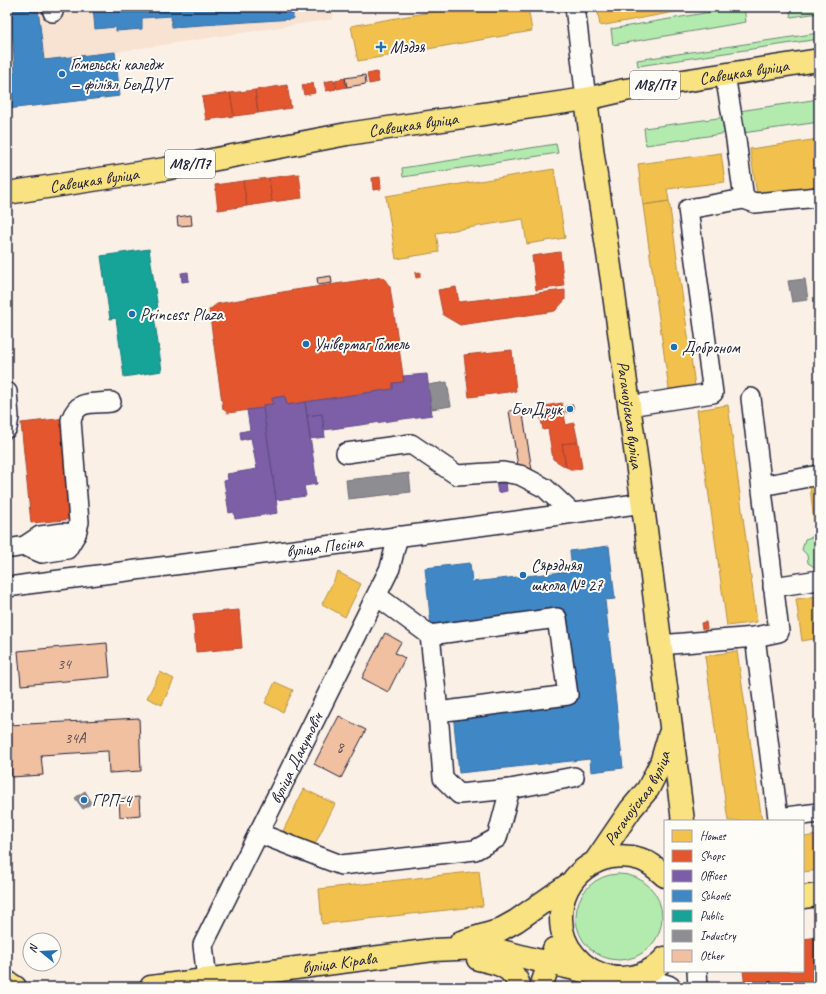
<svg xmlns="http://www.w3.org/2000/svg" width="826" height="994" viewBox="0 0 826 994" font-family="Caveat,sans-serif">
  <rect width="100%" height="100%" fill="#fbf0e6"/>
  <filter id="ink" filterUnits="userSpaceOnUse"><feTurbulence type="fractalNoise" baseFrequency=".025" numOctaves="2"/><feDisplacementMap in="SourceGraphic" scale="8" xChannelSelector="R" yChannelSelector="G"/><feConvolveMatrix kernelMatrix="1 2 1 2 8 2 1 2 1" color-interpolation-filters="sRGB"/></filter>
  <g filter="url(#ink)">
    <path fill="#f8e2d1" d="M7,7H332L333,19L115,52L120,96L7,109Z"/>
    <path fill="#b3ebae" stroke="#6a8674" d="M740,7H744L746,22L613,45L611,29Z
      M789,7H819V13L791,17Z
      M819,33V39L638,66L637,60Z
      M819,99V122L743,133L739,111Z
      M726,117L728,133L646,145L644,128Z
      M556,144L558,153L403,177L402,168Z
      M819,535V570L808,563L807,555L802,550L805,539Z
      M576 917a43 43 0 1 1 86 0a43 43 0 1 1-86 0Z"/>
    <path fill="#f2c14e" stroke="#b49148" d="M459,7H528L532,31L358,61L351,26Z
      M597,7H701L600,26Z
      M819,139V186L757,195L750,149Z
      M721,153L725,182L667,189L669,201L643,205L638,164Z
      M554,169L565,238L527,244L523,219L436,233L439,252L396,259L386,196Z
      M669,201L695,386L669,389L643,205Z
      M817,261H819V277Z
      M728,405L757,622L727,626L697,410Z
      M819,485V522L814,523L810,486Z
      M338,572L361,584L345,617L322,604Z
      M819,596V638L802,641L796,599Z
      M737,651L762,821H728L705,656Z
      M160,672L174,679L162,705L147,698Z
      M275,682L293,690L283,712L265,703Z
      M304,789L335,804L314,846L283,831Z
      M819,835V870L803,872V837Z
      M479,871L483,906L322,924L319,889Z"/>
    <path fill="#e4572e" stroke="#aa4732" d="M377,72L379,82L369,84L367,74Z
      M345,78L347,87L337,89L335,80Z
      M334,80L336,89L326,91L324,82Z
      M313,83L315,93L304,95L302,85Z
      M287,85L291,108L258,113L255,90Z
      M255,90L258,113L234,116L230,93Z
      M230,93L234,116L206,120L202,97Z
      M299,174L302,198L272,202L269,178Z
      M380,177L381,189L373,190L372,178Z
      M269,178L272,202L247,206L243,181Z
      M243,181L247,206L218,210L215,185Z
      M560,252L564,286L536,290L532,256Z
      M420,272V277L416,278L415,273Z
      M383,277L390,287L404,382L393,383V389L287,405L285,396L272,398L273,404L263,405V408L228,413L223,409L209,310L217,304L288,291Z
      M456,287L459,302L565,290V300L555,311L460,325L443,315L438,290Z
      M512,350L516,391L469,397L464,355Z
      M562,403L566,425L574,423L578,442L562,444L566,467L553,459L548,429L543,430L539,407Z
      M66,418L75,519L31,523L21,423Z
      M578,442L582,468L573,470L566,467L562,444Z
      M239,610L242,648L196,652L193,614Z
      M706,622L707,629H702L701,623Z
      M819,937V987H745L743,971H803V939Z"/>
    <path fill="#7b5ea7" stroke="#604c87" d="M188,272L189,281L182,282L181,273Z
      M427,374L432,415L324,430L322,414L307,416L305,402L393,389V383L404,382L403,376Z
      M285,396L287,405L305,402L317,484L304,486L306,496L276,500L263,405L273,404L272,398Z
      M263,408L278,513L235,519L234,512L229,513L224,481L228,480L227,474L257,469L251,438L241,440L240,432L250,430L247,410Z
      M322,414L325,437L310,439L307,416Z
      M506,480L507,491L498,493L496,482Z"/>
    <path fill="#3f88c5" stroke="#36699c" d="M93,7H293V19L172,27L171,16L142,18V29L116,31V27L95,29Z
      M38,8L44,60L115,52L120,96L7,109V74L15,73L11,11Z
      M609,546L615,599L605,600L623,768L591,772L590,759L459,773L453,713L576,699L566,611L431,626L425,568L470,563L472,582L572,571L570,551Z"/>
    <path fill="#17a398" stroke="#1a7c7c" d="M149,249L158,309H153L162,371L124,377L116,318L110,319L101,256Z"/>
    <path fill="#8d8d92" stroke="#6d6d78" d="M805,279L808,300L792,302L788,281Z
      M447,382L451,406L432,409L428,385Z
      M409,473L411,492L348,499L346,480Z
      M85,791L92,803L83,809L75,798Z"/>
    <path fill="#f1c0a1" stroke="#22223b" d="M365,75L366,84L347,87L345,78Z
      M191,215L192,225L178,226L177,217Z
      M331,276L332,283L318,285L317,278Z
      M573,405V412H566V406Z
      M522,409L532,470L519,472L509,411Z
      M385,633L401,642L395,653L405,658L388,692L362,678Z
      M107,643L110,677L21,685L18,651Z
      M339,716L366,730L341,778L314,764Z
      M139,718L141,771L109,773L108,751L41,755L43,775L11,777L9,725Z
      M139,797L140,815L120,817L119,799Z"/>
    <g fill="none" stroke-linecap="round" stroke-linejoin="round">
      <defs>
        <g id="minor">
          <path d="M52,7L53,12"/>
          <path d="M575,7L586,99"/>
          <path d="M744,199L755,203L819,197"/>
          <path d="M7,392L9,417L7,428"/>
          <path d="M629,406L713,393L688,209L744,199L736,140L725,75"/>
          <path d="M346,453L411,444L457,475L503,472L520,475L545,488L572,513"/>
          <path d="M762,486L819,475"/>
          <path d="M25,546L42,553L67,549L76,534"/>
          <path d="M7,547L13,548L25,546L40,536L63,533L76,534L79,522L71,420C78,399 92,404 111,402"/>
          <path id="s1" d="M7,587C219,558 431,535 642,503"/>
          <path d="M773,587L819,580"/>
          <path d="M377,596L430,635L438,712L443,778L459,794L510,789"/>
          <path d="M430,635L557,618L568,695L438,712"/>
          <path d="M755,637L778,818L819,813"/>
          <path d="M660,645L755,637L779,632L751,398"/>
          <path d="M258,833L341,865L475,850L497,838L510,789L574,777"/>
          <path d="M697,971L698,987"/>
          <path d="M638,976L668,985L671,987"/>
          <path id="s2" d="M207,980L203,945L390,568L398,536"/>
        </g>
        <g id="major">
          <path id="s3" d="M586,99L593,156L612,280L645,522L683,821"/>
          <path id="s4" d="M7,193L165,169L347,134L586,99L625,90L819,60"/>
          <path id="s5" d="M595,862L631,809L648,789L661,763L669,736"/>
          <path d="M665,876C657,869 650,862 640,859C600,847 560,876 561,918C561,932 565,945 575,956C584,967 596,974 611,977C631,981 652,973 665,958"/>
          <path d="M803,897L819,895"/>
          <path d="M461,942L498,931L516,921L569,884"/>
          <path d="M478,959C497,963 513,966 520,987"/>
          <path d="M7,982L15,987"/>
          <path id="s6" d="M151,987L433,950L481,948L494,949L532,959L601,975"/>
          <path d="M541,987L554,949"/>
        </g>
      </defs>
      <use href="#minor" stroke="#22223b" stroke-width="22"/>
      <use href="#major" stroke="#22223b" stroke-width="25"/>
      <use href="#minor" stroke="#fdfcf7" stroke-width="19"/>
      <use href="#major" stroke="#f8e281" stroke-width="22"/>
    </g>
  </g>
  <g fill="#1f6fb2" stroke="#fdfcf7" stroke-width="1.5">
    <path d="M379 41h4v4h4v4h-4v4h-4v-4h-4v-4h4z"/>
    <circle cx="62" cy="74" r="4"/>
    <circle cx="132" cy="314" r="4"/>
    <circle cx="306" cy="344" r="4"/>
    <circle cx="674" cy="347" r="4"/>
    <circle cx="570" cy="409" r="4"/>
    <circle cx="523" cy="575" r="4"/>
    <circle cx="84" cy="800" r="4"/>
  </g>
  <g text-anchor="middle" dominant-baseline="central" stroke-width="4" stroke-linejoin="round" paint-order="stroke">
    <g font-size="15" fill="#564a54">
      <text x="64" y="664">34</text>
      <text x="75" y="738">34А</text>
      <text x="340" y="747">8</text>
    </g>
    <g fill="#fdfcf7" stroke="#646373" stroke-width="1">
      <rect x="630" y="71" width="50" height="28" rx="3"/>
      <rect x="165" y="150" width="50" height="28" rx="3"/>
    </g>
    <g font-size="16" font-weight="bold" fill="#22223b">
      <text x="655" y="85">М8/П7</text>
      <text x="190" y="164">М8/П7</text>
    </g>
    <g font-size="17" fill="#22223b" stroke="#fdfcf7" text-anchor="start">
      <text x="390" y="47">Мэдэя</text>
      <text x="70" y="64">Гомельскі каледж<tspan x="70" dy="20">— філіял БелДУТ</tspan></text>
      <text x="140" y="314">Princess Plaza</text>
      <text x="314" y="344">Універмаг Гомель</text>
      <text x="682" y="347">Доброном</text>
      <text x="562" y="409" text-anchor="end">БелДрук</text>
      <text x="531" y="565">Сярэдняя<tspan x="531" dy="20">школа № 27</tspan></text>
      <text x="92" y="800">ГРП-4</text>
    </g>
    <g font-size="17" fill="#22223b" stroke="#fdfcf7">
      <text stroke="none"><textPath href="#s4" startOffset="747">Савецкая вуліца</textPath></text>
      <text stroke="none"><textPath href="#s4" startOffset="412">Савецкая вуліца</textPath></text>
      <text stroke="none"><textPath href="#s4" startOffset="88">Савецкая вуліца</textPath></text>
      <text stroke="none"><textPath href="#s3" startOffset="319">Рагачоўская вуліца</textPath></text>
      <text stroke="none"><textPath href="#s1" startOffset="320">вуліца Песіна</textPath></text>
      <text stroke="none"><textPath href="#s2" startOffset="244">вуліца Дакутовіч</textPath></text>
      <text stroke="none"><textPath href="#s5" startOffset="77">Рагачоўская вуліца</textPath></text>
      <text stroke="none"><textPath href="#s6" startOffset="190">вуліца Кірава</textPath></text>
    </g>
  </g>
  <rect width="826" height="994" fill="none" stroke="#fdfcf7" stroke-width="24"/>
  <rect x="12" y="12" width="802" height="970" fill="none" stroke="#22223b" stroke-width="1.5" filter="url(#ink)"/>
  <rect x="664" y="820" width="140" height="152" fill="#fdfcf7" stroke="#a5a5ac"/>
  <rect x="672" y="830" width="20" height="12" fill="#f2c14e" stroke="#a5a5ac"/>
  <text x="700" y="840" font-size="12" fill="#22223b">Homes</text>
  <rect x="672" y="850" width="20" height="12" fill="#e4572e" stroke="#a5a5ac"/>
  <text x="700" y="860" font-size="12" fill="#22223b">Shops</text>
  <rect x="672" y="870" width="20" height="12" fill="#7b5ea7" stroke="#a5a5ac"/>
  <text x="700" y="880" font-size="12" fill="#22223b">Offices</text>
  <rect x="672" y="890" width="20" height="12" fill="#3f88c5" stroke="#a5a5ac"/>
  <text x="700" y="900" font-size="12" fill="#22223b">Schools</text>
  <rect x="672" y="910" width="20" height="12" fill="#17a398" stroke="#a5a5ac"/>
  <text x="700" y="920" font-size="12" fill="#22223b">Public</text>
  <rect x="672" y="930" width="20" height="12" fill="#8d8d92" stroke="#a5a5ac"/>
  <text x="700" y="940" font-size="12" fill="#22223b">Industry</text>
  <rect x="672" y="950" width="20" height="12" fill="#f1c0a1" stroke="#a5a5ac"/>
  <text x="700" y="960" font-size="12" fill="#22223b">Other</text>
  <g transform="translate(42 952) rotate(288)"><circle r="19" fill="#fdfcf7" stroke="#a5a5ac"/>
  <path d="M0-3L7 15L0 10L-7 15Z" fill="#1f6fb2"/>
  <text y="-6" font-size="11" font-weight="bold" text-anchor="middle" fill="#22223b">N</text>
  </g>
</svg>
